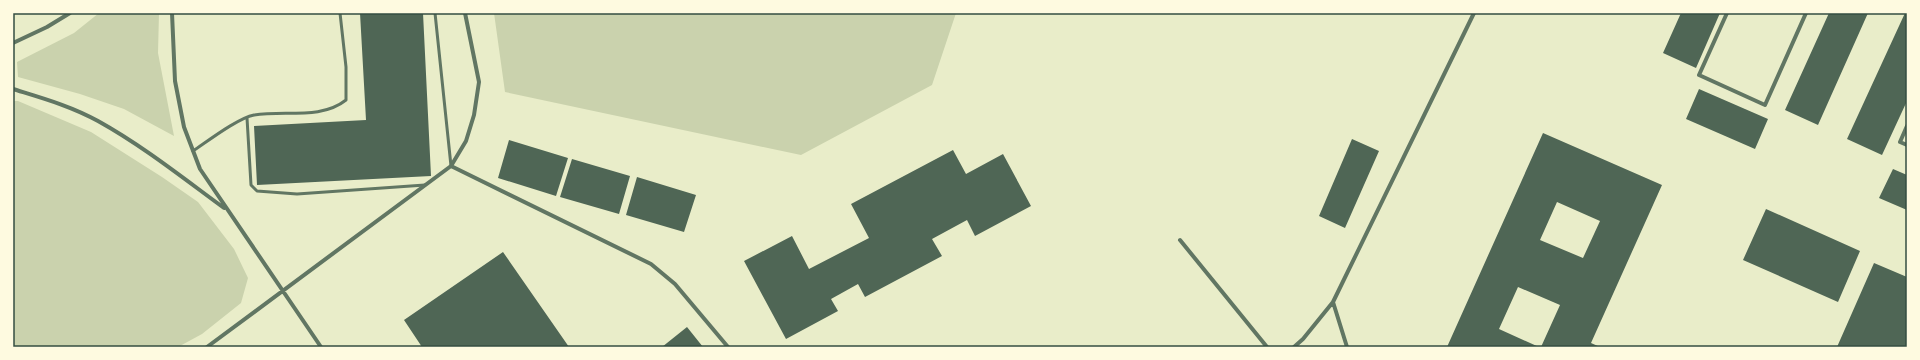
<svg xmlns="http://www.w3.org/2000/svg" width="1920" height="360" viewBox="0 0 1920 360" font-family="'Titillium Web',sans-serif">
  <rect width="100%" height="100%" fill="#e9edc9"/>
  <path fill="#cad2ad" d="M99,13H159L158,53L174,136L124,109L80,94L18,77L17,62L74,33Z
    M494,13H956L932,85L801,155L505,92Z
    M13,101H18L91,132L162,177L198,202L234,249L248,278L241,303L202,334L178,347H13Z"/>
  <path fill="#4f6655" fill-rule="evenodd" d="M360,13H423L431,176L257,185L254,126L366,120Z
    M1681,13H1720L1696,68L1663,53Z
    M1829,13H1868L1818,125L1785,110Z
    M1905,13H1907V101L1882,155L1847,139Z
    M1699,89L1768,119L1755,149L1686,119Z
    M1543,133L1662,185L1591,343L1600,347H1541L1560,305L1518,287L1499,329L1539,347H1447ZM1557,202L1600,221L1583,258L1540,240Z
    M1352,139L1379,151L1345,228L1319,216Z
    M509,140L568,158L556,196L498,178Z
    M953,150L966,174L1003,154L1031,206L975,236L967,220L932,239L942,256L865,297L858,284L831,299L838,311L786,339L744,261L792,236L809,269L869,238L851,204Z
    M572,159L630,176L619,214L560,197Z
    M1893,169L1907,175V210L1879,198Z
    M637,177L696,195L684,232L626,215Z
    M1766,209L1860,251L1838,302L1743,260Z
    M503,252L569,347H422L404,320Z
    M1874,263L1907,277V345L1906,347H1837Z
    M687,327L703,347H662Z"/>
  <g fill="none" stroke-linecap="round" stroke-linejoin="round">
    <path stroke="#617663" stroke-width="3" d="M435,13L451,166
      M247,118L251,185L257,191L297,194L425,185
      M193,151C208,141 238,118 254,115C284,110 321,120 346,100V67L340,13"/>
    <path stroke="#617663" stroke-width="4" d="M172,13L175,81L184,127L200,169L321,347
      M1727,13L1699,75L1765,105L1806,13
      M13,43L47,27L70,13
      M13,89C42,98 71,106 98,121C143,146 183,178 224,208
      M1907,126L1900,142L1907,145
      M451,166L651,264L675,284L728,347
      M1180,240L1267,347
      M1333,302L1474,13
      M207,347L451,166L466,141L474,115L479,82L465,13
      M1294,347L1303,339L1333,302L1347,347"/>
  </g>
  <rect width="1920" height="360" fill="none" stroke="#fefae0" stroke-width="28"/>
  <rect x="14" y="14" width="1892" height="332" fill="none" stroke="#344e41" stroke-width="1.5"/>
</svg>
